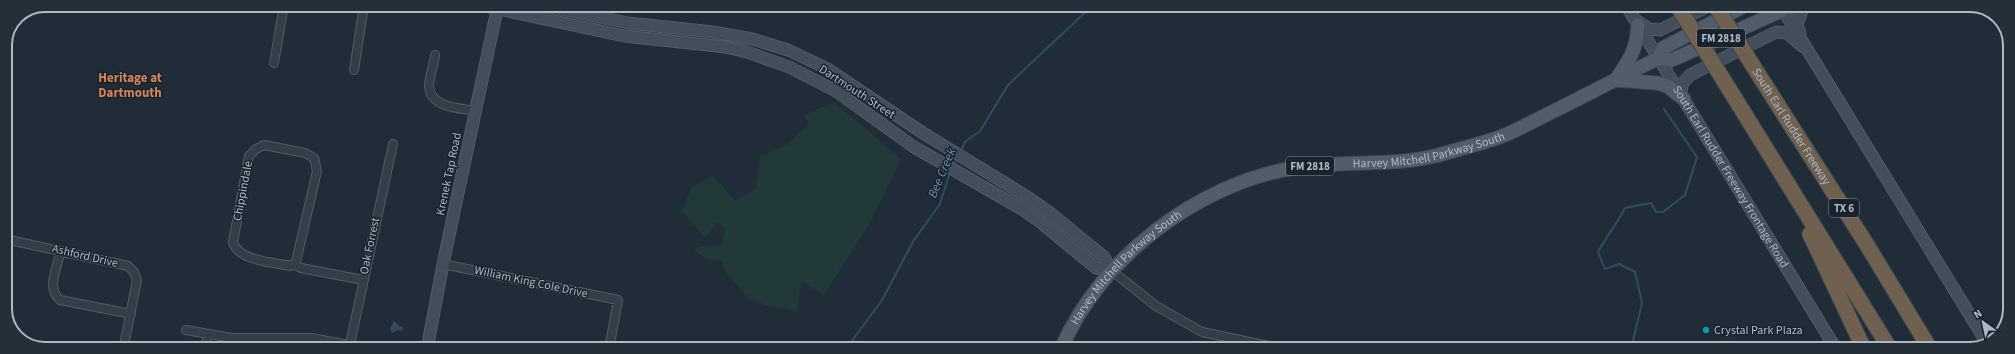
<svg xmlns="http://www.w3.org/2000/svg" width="2015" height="354" viewBox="0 0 2015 354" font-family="'Source Sans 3',sans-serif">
  <rect width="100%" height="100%" fill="#202d38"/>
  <path fill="#223939" d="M834,102L901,159L871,221L824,295L801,281L797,311L765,305L747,297L725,271L723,261L704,258L703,256L696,252L695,249L698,247L722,245L725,229L718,222L705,238L682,211L692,187L713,176L735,200L756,189L760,156L785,146L809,124L804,115Z"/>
  <path fill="#334a60" d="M394,321L399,326L403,327L402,331L398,330L392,333L390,328Z"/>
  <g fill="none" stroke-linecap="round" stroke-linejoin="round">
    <path stroke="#334a60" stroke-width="2" d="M960,152L965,142L980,131L1008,85L1093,5
      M953,166L958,158
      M846,349L882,300L914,240L940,204L950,172
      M1631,349L1642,303L1635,272L1619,264L1605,269L1598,252C1606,237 1617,224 1625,208L1651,203L1656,212H1663L1685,195L1697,157L1664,109"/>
    <defs>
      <path id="street" d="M435,55C434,65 429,77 429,87C431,108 460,108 476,111
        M274,63L284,5
        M354,70L364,5
        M264,145L305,153L314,158L317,171L296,262L290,266C273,262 238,261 233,242L249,156L256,149Z
        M5,239L128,266L134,272L137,280L124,346
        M61,251C57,267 46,288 60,300L131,314
        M293,264L301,268L363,280
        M443,264L618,300L609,349
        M1112,271L1156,306L1202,332L1284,349
        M186,330L232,338H311L371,349
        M205,349L208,335
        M349,349L393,144"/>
      <g id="secondary">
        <path d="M480,5L624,36L726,47L747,52L789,67L836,91L914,147L1020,208L1039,221L1096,268L1112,271"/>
        <path d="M542,5L628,23L713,32L752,39L788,50L826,68L923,133L1026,196L1049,212L1104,257L1112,271"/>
        <path id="s1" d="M1626,5L1836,349"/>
        <path d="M1791,5L1783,10L1987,343"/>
        <path d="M1637,21L1649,29L1660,30L1711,5"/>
        <path d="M1800,33L1797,25L1804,5"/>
        <path d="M1681,95L1682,84L1690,75L1776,32L1787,33L1802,46"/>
        <path d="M427,349L443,264L498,5"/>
      </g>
      <g id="primary">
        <path d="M1659,58L1663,48L1746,5"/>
        <path d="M1617,78C1631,57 1636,51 1638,25"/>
        <path d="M1616,80L1657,83L1667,86L1684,99"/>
        <path id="s2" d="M1061,349C1100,258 1197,184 1294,168C1341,160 1393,167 1439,155C1459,149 1480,144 1500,137C1519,130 1537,119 1556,110C1590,93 1624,75 1659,58L1672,60L1783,10L1780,5"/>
      </g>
      <g id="highway">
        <path id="s3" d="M1755,69L1867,245L1930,349"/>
        <path d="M1726,84L1890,349"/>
        <path d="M1810,234L1864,349"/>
      </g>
    </defs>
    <use href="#street" stroke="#515c66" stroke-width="10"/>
    <use href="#secondary" stroke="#515c66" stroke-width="13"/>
    <use href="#primary" stroke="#404a55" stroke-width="15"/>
    <use href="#highway" stroke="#3e4953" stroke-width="17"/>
    <use href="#street" stroke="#343e49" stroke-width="8"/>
    <use href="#secondary" stroke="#424e5c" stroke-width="11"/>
    <use href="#primary" stroke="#515e69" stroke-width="13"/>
    <use href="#highway" stroke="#6f6050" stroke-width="15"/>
    <defs>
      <path id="highway-bridge" d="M1677,5L1726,84
        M1715,5L1755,69"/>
    </defs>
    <use href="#highway-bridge" stroke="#3e4953" stroke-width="17" stroke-linecap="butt"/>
    <use href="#highway-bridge" stroke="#6f6050" stroke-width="15"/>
  </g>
  <circle fill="#0f9aa8" stroke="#19232d" stroke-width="1.5" cx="1706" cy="330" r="4"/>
  <g text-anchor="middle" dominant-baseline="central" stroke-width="3" stroke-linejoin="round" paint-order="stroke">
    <g fill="#19232d" stroke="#818c97" stroke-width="1">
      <rect x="1697" y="29" width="48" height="18" rx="3"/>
      <rect x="1286" y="157" width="48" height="18" rx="3"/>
      <rect x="1829" y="199" width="30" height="18" rx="3"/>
    </g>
    <g font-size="11" font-weight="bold" fill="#aeb9c5">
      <text x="1721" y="38">FM 2818</text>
      <text x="1310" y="166">FM 2818</text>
      <text x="1844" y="208">TX 6</text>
    </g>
    <g font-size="12" fill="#aeb9c5" stroke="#19232d">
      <text transform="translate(857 92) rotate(33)">Dartmouth Street</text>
      <text stroke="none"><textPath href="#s3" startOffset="68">South Earl Rudder Freeway</textPath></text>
      <text stroke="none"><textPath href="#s2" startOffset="443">Harvey Mitchell Parkway South</textPath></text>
      <text transform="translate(449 174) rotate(-78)">Krenek Tap Road</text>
      <text stroke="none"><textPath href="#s1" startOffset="201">South Earl Rudder Freeway Frontage Road</textPath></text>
      <text transform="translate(243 191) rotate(-79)">Chippindale</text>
      <text transform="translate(370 246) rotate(-78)">Oak Forrest</text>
      <text transform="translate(85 256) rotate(13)">Ashford Drive</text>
      <text stroke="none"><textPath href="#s2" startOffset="106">Harvey Mitchell Parkway South</textPath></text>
      <text transform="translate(531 282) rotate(12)">William King Cole Drive</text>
    </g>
    <g font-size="12" fill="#aeb9c5" stroke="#19232d" text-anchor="start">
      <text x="1714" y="330">Crystal Park Plaza</text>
    </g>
    <g font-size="13" font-weight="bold" fill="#d5835a" stroke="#19232d">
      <text x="130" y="78">Heritage at<tspan x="130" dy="15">Dartmouth</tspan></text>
    </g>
    <g font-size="13" font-style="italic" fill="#6e8daa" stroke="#19232d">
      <text transform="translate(942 173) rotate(-67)">Bee Creek</text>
    </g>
  </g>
  <path d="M0 0H2015V354H0ZM45 12H1970A33 33 0 0 1 2003 45V309A33 33 0 0 1 1970 342H45A33 33 0 0 1 12 309V45A33 33 0 0 1 45 12Z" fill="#252f39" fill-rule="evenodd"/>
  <path fill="none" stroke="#aeb9c5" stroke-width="2" d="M45 12H1970A33 33 0 0 1 2003 45V309A33 33 0 0 1 1970 342H45A33 33 0 0 1 12 309V45A33 33 0 0 1 45 12Z"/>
  <g transform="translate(1983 322) rotate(327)" stroke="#19232d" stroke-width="3" paint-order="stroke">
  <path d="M0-3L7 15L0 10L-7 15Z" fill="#aeb9c5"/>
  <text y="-6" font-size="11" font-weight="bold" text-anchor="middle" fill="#aeb9c5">N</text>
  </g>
</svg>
